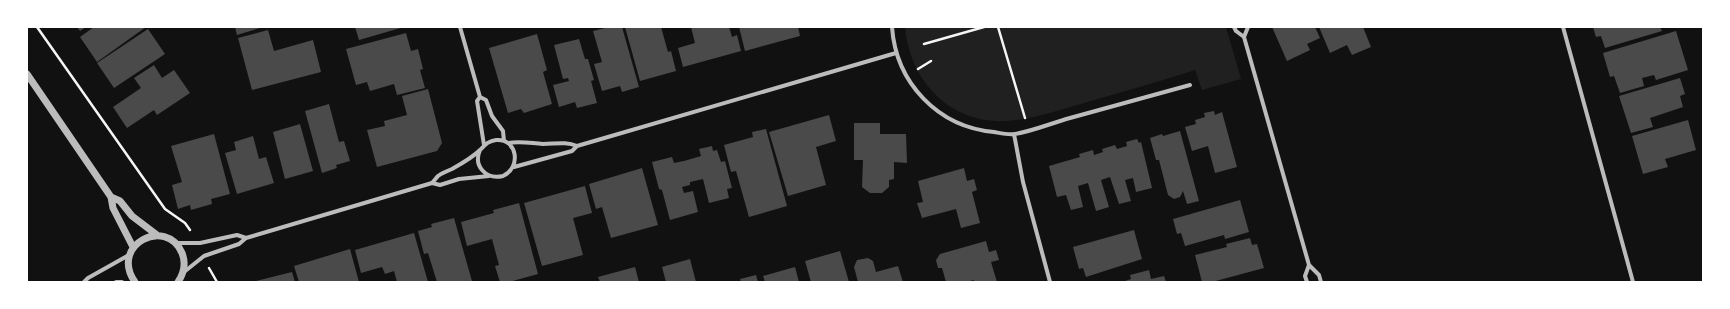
<svg xmlns="http://www.w3.org/2000/svg" width="1730" height="309" viewBox="0 0 1730 309" font-family="Manrope,sans-serif">
  <rect width="100%" height="100%" fill="#111"/>
  <path fill="#202020" d="M905,27H1226L1241,79L1202,90L1195,70C1158,82 1121,92 1084,103C1059,110 1022,123 995,121C944,118 909,76 905,27Z"/>
  <path fill="#4a4a4a" d="M77,27H86L80,31Z
    M94,27H146L97,62L80,37Z
    M235,27H263L237,35Z
    M355,27H404L359,40Z
    M609,27H622L639,87L622,92L620,86L602,91L594,64L602,62L593,31Z
    M625,27H661L668,52L671,51L676,71L640,81Z
    M691,27H729L732,37L737,35L741,51L683,67L678,48L695,43Z
    M739,27H798L800,36L745,51Z
    M1272,27H1315L1320,38L1307,44L1310,50L1287,61Z
    M1319,27H1363L1371,47L1352,55L1347,45L1330,53Z
    M1593,27H1660L1662,31L1605,48L1601,36L1596,37Z
    M148,29L165,54L114,88L97,63Z
    M268,30L274,51L313,40L321,72L252,90L238,38Z
    M1676,31L1688,70L1656,80L1654,75L1642,78L1644,86L1620,93L1614,76L1610,77L1603,53Z
    M406,33L411,51L418,49L423,69L420,70L425,88L397,95L394,84L370,91L367,82L356,85L346,49Z
    M537,34L547,70L543,72L552,104L524,113L521,109L508,113L489,48Z
    M579,39L585,59H588L594,80L591,81L597,103L577,108L575,102L559,107L553,85L569,81L568,78L563,79L554,45Z
    M154,65L162,78L174,70L190,93L157,115L154,110L127,128L113,107L141,88L134,78Z
    M1680,78L1685,94L1680,96L1683,107L1650,118L1653,127L1631,133L1619,96Z
    M428,89L442,143L437,151L377,167L367,130L385,126L384,121L407,115L402,96Z
    M329,104L339,142L344,141L350,161L336,165L337,168L322,173L305,111Z
    M1214,111L1215,115L1222,112L1237,167L1215,173L1208,146L1192,151L1185,127L1196,124L1195,120L1205,117L1204,113Z
    M829,115L836,141L816,147L826,185L788,196L769,132Z
    M1688,120L1696,150L1665,159L1668,167L1643,174L1632,136Z
    M854,123H880V134H906L907,163L894,162V179L889,180V187L882,193H870L862,187L863,160H854Z
    M300,124L313,171L285,179L273,132Z
    M766,129L787,206L749,217L736,171L731,172L724,145L753,137L752,132Z
    M1180,131L1199,201L1187,204L1183,191L1180,197L1174,199L1168,195L1159,160H1156L1150,138L1162,134L1163,136Z
    M214,134L230,194L211,199L212,204L191,210L190,205L178,209L172,185L182,182L171,146Z
    M253,136L259,159L266,157L274,183L237,194L225,153L236,150L234,142Z
    M1137,139L1139,143L1141,142L1152,188L1136,192L1133,178L1125,180L1131,201L1119,204L1110,177L1101,180L1109,207L1096,211L1088,183L1078,186L1083,207L1071,210L1066,195L1057,197L1049,166L1080,157L1079,154L1093,150L1094,155L1103,152L1102,149L1115,145L1117,149L1127,146L1126,142Z
    M712,146L713,151L717,150L721,162L725,161L732,188L727,189L729,198L709,203L703,179L690,182V185L682,187L684,193L693,191L698,212L670,220L662,190L659,189L652,162L672,157L674,163L684,161L701,156L699,149Z
    M642,168L658,225L611,238L602,207L596,209L589,184Z
    M964,168L967,181L974,179L977,190L972,192L980,223L961,228L956,209L922,218L917,203L923,202L918,181Z
    M585,186L592,213L573,218L583,255L542,266L524,203Z
    M1240,200L1249,232L1225,239L1224,235L1185,246L1181,233L1177,234L1173,219Z
    M519,203L538,274L509,282H500L495,266L499,265L492,239L467,246L461,222L494,213L493,210Z
    M454,218L472,281L437,282L428,253L424,254L418,231L432,227L431,224Z
    M1134,230L1142,259L1086,277L1083,268L1079,269L1073,247Z
    M414,233L428,282H397L394,271L385,274L382,267L361,273L355,250Z
    M1250,238L1252,245L1257,244L1264,268L1212,282H1202L1195,255L1227,247L1226,244Z
    M986,241L989,252L996,250L999,260L991,262L997,282H974V280L966,282H946L942,268H938L936,260L940,254Z
    M350,249L359,282H299L294,266Z
    M840,251L849,282H811L805,261Z
    M868,258L873,261L876,272L898,266L903,282H858L854,267L857,260Z
    M690,259L696,282H666L662,267Z
    M635,267L639,282H600L598,277Z
    M795,267L799,282H765L763,276Z
    M1149,270L1151,279L1164,276L1166,282H1122L1131,279L1130,275Z
    M292,272L295,282H256V281Z
    M756,275L758,282H741L740,279Z"/>
  <g fill="none" stroke-linecap="round" stroke-linejoin="round">
    <path stroke="#f5f5f5" stroke-width="2.5" d="M37,27L165,209L185,223L190,230
      M998,27L1025,118
      M924,44L984,27
      M918,69L931,61
      M209,268L217,282"/>
    <path stroke="#bcbcbc" stroke-width="4" d="M460,27L480,97L486,100L492,116L503,131L504,141
      M892,27C896,83 938,127 994,132C1000,133 1008,135 1015,134C1033,131 1052,123 1070,118C1110,107 1150,96 1190,85
      M1234,27L1236,31L1244,37
      M1248,27L1244,37L1309,265L1319,275L1321,282
      M1563,27L1633,282
      M480,97L477,101L484,145
      M1014,134L1023,182L1050,282
      M508,143C521,141 529,143 543,144C555,144 566,141 577,146
      M514,167L572,151L577,146L896,53
      M432,183C434,181 436,178 438,176C442,173 447,171 452,169C461,164 473,157 480,150C485,145 488,141 496,140C517,138 522,167 503,176C486,180 473,166 480,150
      M176,243H200L237,235L246,238
      M184,272L204,256L239,244L246,238L432,183L440,185L459,179L489,176
      M84,282L88,278L129,255
      M116,282H122
      M1307,282L1305,276L1309,265"/>
    <path stroke="#bcbcbc" stroke-width="7" d="M27,74L111,197L113,208L133,247
      M111,197L120,201L132,216L157,235
      M135,282C109,245 166,216 182,253C186,263 184,273 178,282"/>
  </g>
  <rect width="1730" height="309" fill="none" stroke="#ffffff" stroke-width="56"/>
</svg>
